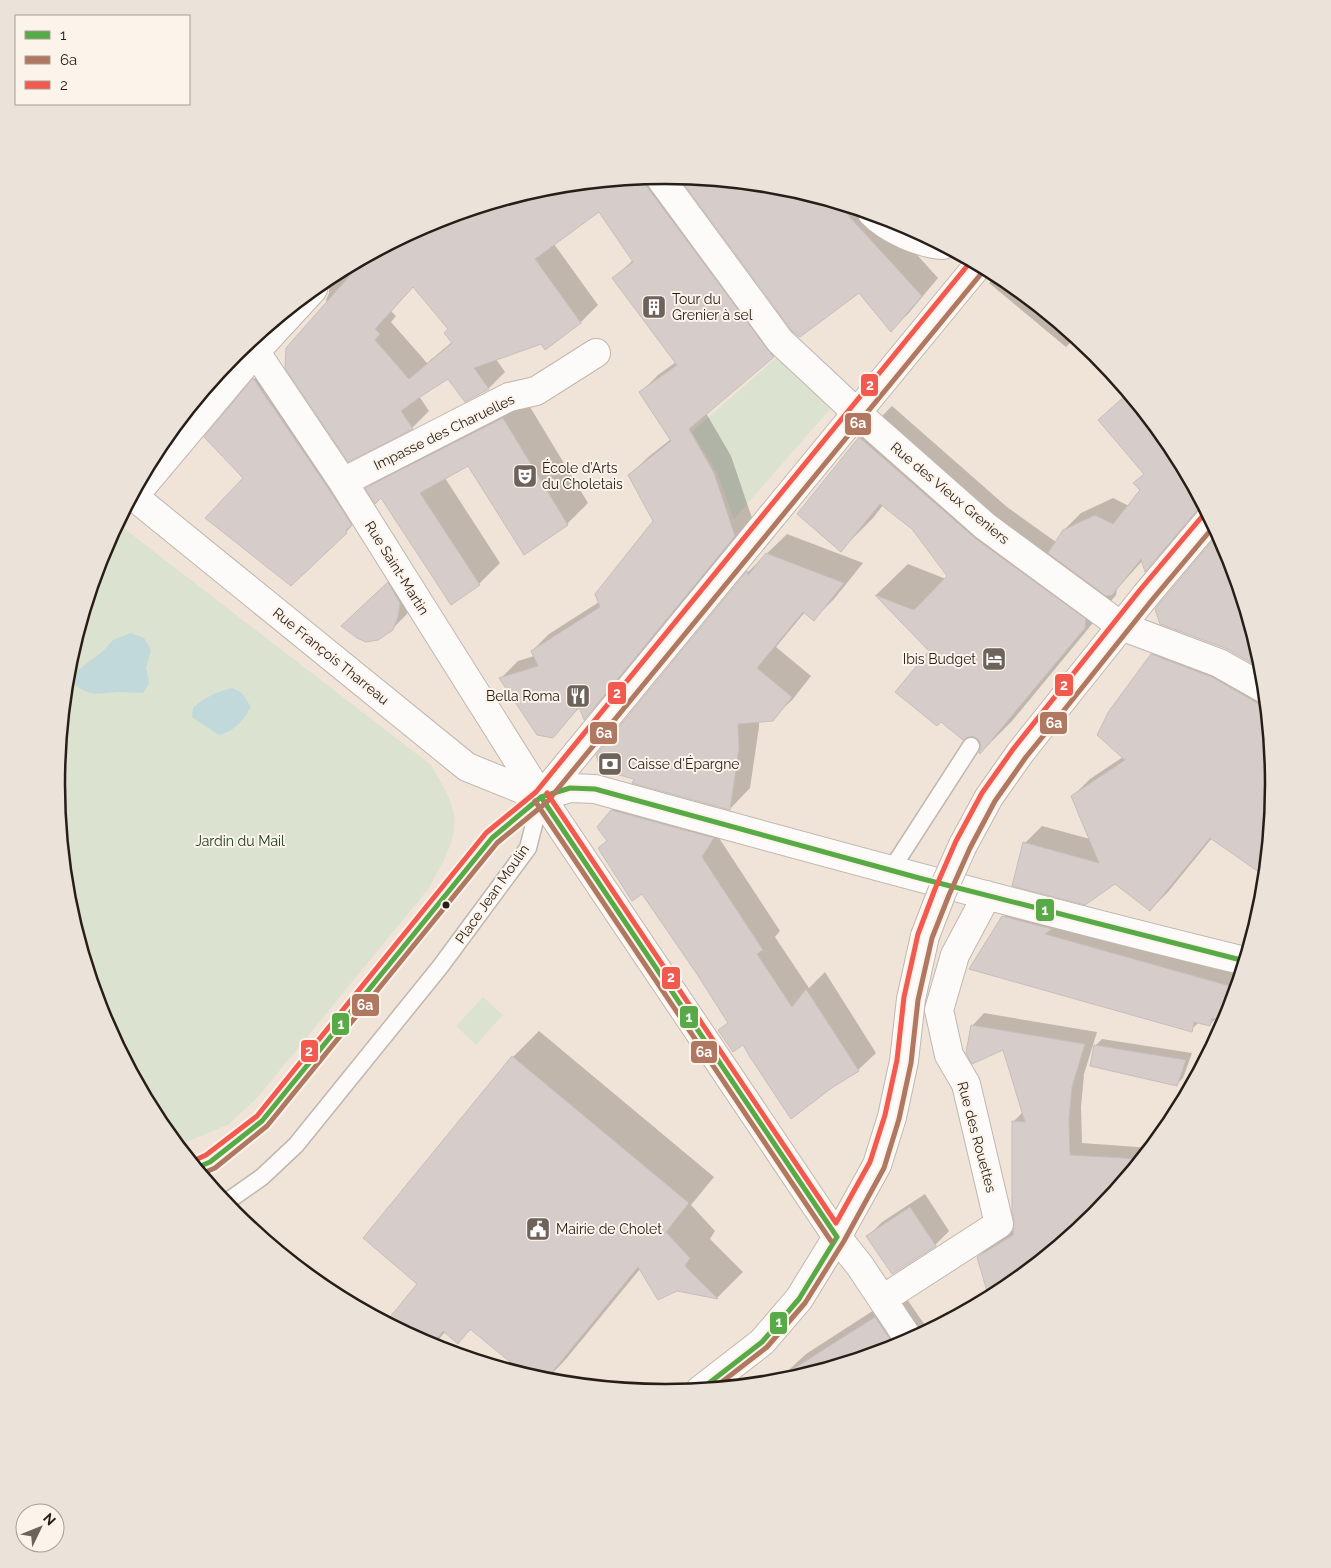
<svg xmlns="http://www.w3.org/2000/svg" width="1331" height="1568" viewBox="0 0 1331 1568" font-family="Raleway,sans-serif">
  <rect width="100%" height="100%" fill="#f0e4d8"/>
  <path fill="#dbe2d0" d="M777,357L831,408L734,519L717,473L692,432Z
    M117,523L431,765C440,781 451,797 454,815C458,839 440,868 429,888L258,1097L228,1125L178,1145L159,1122L103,1017L68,903L56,784L68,665L103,551Z
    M483,997L503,1015L476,1045L456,1026Z"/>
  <path fill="#c1d9da" d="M131,633L144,638L151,650L146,668L149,683L143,693C135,693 126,692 118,692C98,693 93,698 75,685L77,671L103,651L113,640Z
    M232,688L242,693L251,707C243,720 234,732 219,735L192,717L193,708C204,697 217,692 232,688Z"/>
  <path fill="#0003" fill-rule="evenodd" d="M666,175L790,339L773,356L706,413L731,456L752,518L600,702L584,718L580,707L553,736L501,678L518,661L534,656L532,651L549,634L599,602L655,521L630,475L647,458L671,439L641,392L658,375L676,362L614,278L633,260L600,210L554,244L598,305L581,322L545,348L542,343L496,359L505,372L489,388L465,400L448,377L419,396L429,411L412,428L326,300L329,293V283L326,279L433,221L547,186ZM414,286L449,329L452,342L427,363L391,322L396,316L391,311Z
    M680,176L785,187L892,219L889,224L938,278L908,314L891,330L859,291L793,330Z
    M997,274L1004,278L1076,337L1066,347L989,283Z
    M273,360L365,512L346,532L245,478L206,437L254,379Z
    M1129,393L1172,446L1203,504L1162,553L1145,570L1143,560L1117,589L1116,595L1012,721L980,753L982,747L981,741L978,737L971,735L931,651L876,595L908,564L946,579L949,576L912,529L883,505L873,518L841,550L799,514L860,438L892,406L1007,507L1056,542L1064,530L1081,513L1113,498L1129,506L1142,490L1135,483L1145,473L1100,420Z
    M524,397L588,503L567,524L469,465L445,478L500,563L479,584L381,496L367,488L388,467Z
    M787,534L863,563L834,599L813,620L805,612L776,647L811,676L793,699L772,719L759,721V727L750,788L730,809L637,779L597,755L748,572Z
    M1219,534L1228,551L1263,669Z
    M402,569L412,602L407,614L392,629L357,612Z
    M1169,637L1264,680L1275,784L1212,838L1168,892L1150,910L1115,883L1025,843L1042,826L1090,839L1072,797L1090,779L1123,757L1152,655Z
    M630,793L731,820L719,838L780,931L775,937L809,988L825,972L876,1053L858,1070L744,1043L720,1030L729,1022L698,974L643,892L599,849L608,840L612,810Z
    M1021,899L1245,964L1227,1020L1217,1018L1209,1025L1199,1022L1191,1030L1003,917Z
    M1257,922L1250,946L1245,944Z
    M984,1013L1097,1032L1084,1074L1081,1107L1082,1143L1151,1148L1096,1215L1004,1291L990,1298L978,1257L990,1245L1014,1230L1013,1122L1023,1112L1003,1048L972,1026Z
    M539,1031L714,1177L691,1205L715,1231L710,1239L743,1272L717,1298L677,1290L640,1269L566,1359L545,1381L529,1376L471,1329L458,1342L446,1331L432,1347L387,1323L419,1284L513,1057Z
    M1102,1039L1192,1053L1183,1078L1176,1085L1095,1046Z
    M925,1194L949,1231L935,1245L868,1236L882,1222Z
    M902,1292L929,1331L898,1347L784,1382H776L806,1354Z"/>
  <path fill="#d6ccca" stroke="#c7bebb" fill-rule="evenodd" d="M678,176L785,187L836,202L922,296L891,332L859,293L800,337L798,336L792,331Z
    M643,177L645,184L768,350L774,357L689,429L714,473L735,536L584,720L579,707L553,738L537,735L499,678L538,666L531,651L600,607L595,594L653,521L628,475L671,441L639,392L677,365L612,278L633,262L599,212L535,259L581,323L545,350L541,344L474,368L489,389L465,402L448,379L423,395L401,411L413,429L348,462L285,368L286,348L368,255L433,221L547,186ZM413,287L448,329L444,333L452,343L409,379L375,340L380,334L375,329Z
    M253,378L330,491L352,525L346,530L347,533L291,586L205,518L243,478L204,437Z
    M1126,395L1173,447L1204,505L1199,508L1145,572L1141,559L1112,595L1106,596L1048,553L1063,530L1095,515L1113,524L1140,490L1133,483L1144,474L1098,420Z
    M503,418L568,525L524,555L468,466L420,493L480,585L451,605L381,498L375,504L365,488Z
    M859,437L976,539L1086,619L1085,628L980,754L979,753L981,747L980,742L977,738L971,736L963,740L941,722L937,726L895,692L929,651L875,595L914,610L947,576L912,529L880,504L841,552L797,514Z
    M1219,533L1228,551L1264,670L1225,648L1160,624L1155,609Z
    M766,553L844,583L814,621L803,612L757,668L792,697L773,721L738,724L739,748L730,810L632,783L634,779L601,770L596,755L747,571L748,575Z
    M388,582L400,603L398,617L393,630L378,640L366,642L357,638L341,626Z
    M1151,654L1212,677L1257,703L1267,704L1275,784L1266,877L1210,838L1150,911L1115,884L1085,905L1012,886L1023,842L1099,863L1071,796L1125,760L1097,735L1109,711Z
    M611,810L714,838L702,857L763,950L757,954L792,1007L806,989L859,1071L833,1087L791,1119L750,1057L743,1045L733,1052L718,1030L728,1023L697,974L642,894L632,901L598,848L607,841L597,827Z
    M1002,916L1052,929L1045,934L1237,988L1228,1017L1226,1022L1212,1018L1210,1026L1194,1022L1192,1032L969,969Z
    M971,1025L1085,1044L1072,1087L1069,1120L1070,1155L1142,1159L1096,1215L1004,1291L989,1298L977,1257L1013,1235L1014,1221L1012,1212V1121L1025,1122L1003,1050L972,1064L966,1053Z
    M1094,1045L1186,1060L1177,1086L1090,1066Z
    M512,1056L689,1203L666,1232L690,1258L685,1266L718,1299L677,1291L658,1300L638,1267L545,1381L526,1375L470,1329L458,1344L443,1331L431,1346L386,1322L417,1284L363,1238Z
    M910,1207L936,1246L892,1274L866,1236Z
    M875,1317L896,1348L794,1379L790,1371Z"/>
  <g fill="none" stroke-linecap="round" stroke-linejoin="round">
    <defs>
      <path id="service" d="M891,870L971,746
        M196,1168L210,1162L262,1121L492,838L541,797
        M225,1203L262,1177L296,1145L440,967L528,848L541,797"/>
      <path id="minor" d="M658,175L780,341L857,413L985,526L1121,626L1219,663L1265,689
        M872,213C887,229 921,244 943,245
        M249,342L343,482L541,797L837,1237L860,1266L910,1341
        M343,482L509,397L536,391L596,353
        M132,495L467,767L541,797
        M134,496L256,351L313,289
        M541,797L570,788L595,789C811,849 1027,908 1245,961
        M883,1299L999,1224L966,1084L949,1055L939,1010L955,955L987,895"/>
      <path id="tertiary" d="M541,797L979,264
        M963,845L989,797L1020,753L1146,595L1211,518
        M700,1390L762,1342L799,1299L837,1237L877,1165L892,1117L904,1061L911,999L925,936"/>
    </defs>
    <use href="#service" stroke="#c0b7ae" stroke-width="19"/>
    <use href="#minor" stroke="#c0b7ae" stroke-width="30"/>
    <use href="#tertiary" stroke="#c0b7ae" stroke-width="30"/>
    <use href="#service" stroke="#fdfbf9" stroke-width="16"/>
    <use href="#minor" stroke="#fdfbf9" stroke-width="28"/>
    <use href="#tertiary" stroke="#fdfbf9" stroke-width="28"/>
    <defs>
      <path id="tertiary-bridge" d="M925,936L942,892L963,845"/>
    </defs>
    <use href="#tertiary-bridge" stroke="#c0b7ae" stroke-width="30" stroke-linecap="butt"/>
    <use href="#tertiary-bridge" stroke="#fdfbf9" stroke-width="28"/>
    <defs>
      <path id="bus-1" d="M541,797L837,1237
        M196,1168L210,1162L262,1121L492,838L541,797L570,788L595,789L919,878L1245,961
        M700,1390L762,1342L799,1299L837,1237"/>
      <path id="bus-2" d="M535,801L831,1241
        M201,1174L215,1168L267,1126L497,843L547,802L985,269
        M714,1388L767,1347L805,1303L844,1241L884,1168L899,1119L911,1063L918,1000L932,938L949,895L970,848L995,801L1026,757L1057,719L1152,600L1215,525"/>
      <path id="bus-3" d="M547,793L836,1223L870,1162L885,1115L897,1060L904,997L918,934L935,889L956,841L982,793L1014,748L1140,590L1205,513
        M193,1161L206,1155L257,1116L486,833L536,792L972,260"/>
    </defs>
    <use href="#bus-1" stroke="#fcf3eb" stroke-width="9"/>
    <use href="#bus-2" stroke="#fcf3eb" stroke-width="9"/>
    <use href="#bus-3" stroke="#fcf3eb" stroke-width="9"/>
    <use href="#bus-1" stroke="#57aa46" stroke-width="5"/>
    <use href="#bus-2" stroke="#b07761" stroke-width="5"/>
    <use href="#bus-3" stroke="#f2594f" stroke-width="5"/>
  </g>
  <defs>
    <symbol id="building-square" viewBox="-11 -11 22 22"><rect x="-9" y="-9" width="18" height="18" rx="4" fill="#6d635b" stroke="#fcf3eb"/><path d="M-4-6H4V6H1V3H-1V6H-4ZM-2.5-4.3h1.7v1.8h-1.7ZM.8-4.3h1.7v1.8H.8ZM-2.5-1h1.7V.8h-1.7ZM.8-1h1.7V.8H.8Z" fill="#fff"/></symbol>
    <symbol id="theatre-square" viewBox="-11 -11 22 22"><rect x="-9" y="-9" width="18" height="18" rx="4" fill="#6d635b" stroke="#fcf3eb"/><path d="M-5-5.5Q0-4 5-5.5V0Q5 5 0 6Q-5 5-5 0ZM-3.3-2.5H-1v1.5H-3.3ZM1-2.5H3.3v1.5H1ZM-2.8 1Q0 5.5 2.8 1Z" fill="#fff"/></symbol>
    <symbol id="hotel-square" viewBox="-11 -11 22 22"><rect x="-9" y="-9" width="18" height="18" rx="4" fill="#6d635b" stroke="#fcf3eb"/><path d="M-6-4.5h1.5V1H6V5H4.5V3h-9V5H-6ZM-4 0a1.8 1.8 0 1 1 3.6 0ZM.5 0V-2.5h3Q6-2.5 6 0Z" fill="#fff"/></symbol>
    <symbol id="restaurant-square" viewBox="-11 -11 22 22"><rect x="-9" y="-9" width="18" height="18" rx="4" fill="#6d635b" stroke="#fcf3eb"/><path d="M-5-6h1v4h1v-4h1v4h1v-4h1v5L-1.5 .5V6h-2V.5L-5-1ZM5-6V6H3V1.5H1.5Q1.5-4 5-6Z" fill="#fff"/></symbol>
    <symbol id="bank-square" viewBox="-11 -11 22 22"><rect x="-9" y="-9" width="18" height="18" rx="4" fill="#6d635b" stroke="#fcf3eb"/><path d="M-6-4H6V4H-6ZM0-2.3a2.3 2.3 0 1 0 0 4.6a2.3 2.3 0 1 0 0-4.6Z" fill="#fff"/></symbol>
    <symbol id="civic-square" viewBox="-11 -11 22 22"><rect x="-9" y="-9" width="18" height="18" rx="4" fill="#6d635b" stroke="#fcf3eb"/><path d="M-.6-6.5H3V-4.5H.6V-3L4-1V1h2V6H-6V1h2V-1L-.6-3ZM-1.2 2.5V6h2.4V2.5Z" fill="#fff"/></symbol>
  </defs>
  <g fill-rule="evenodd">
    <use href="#building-square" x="640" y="293" width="28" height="28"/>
    <use href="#theatre-square" x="511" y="462" width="28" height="28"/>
    <use href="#hotel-square" x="980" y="645" width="28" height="28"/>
    <use href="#restaurant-square" x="564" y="682" width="28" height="28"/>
    <use href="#bank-square" x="596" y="750" width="28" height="28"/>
    <use href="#civic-square" x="524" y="1215" width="28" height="28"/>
  </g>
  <circle fill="#261e17" stroke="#fcf3eb" stroke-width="2" cx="446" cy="905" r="4.5"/>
  <g text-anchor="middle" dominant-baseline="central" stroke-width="4" stroke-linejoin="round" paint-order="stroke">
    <g font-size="14" fill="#261e17" stroke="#fcf3eb" text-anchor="start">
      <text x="672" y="299">Tour du<tspan x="672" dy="16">Grenier à sel</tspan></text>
      <text x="542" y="468">École d’Arts<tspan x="542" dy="16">du Choletais</tspan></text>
      <text x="976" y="659" text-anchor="end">Ibis Budget</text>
      <text x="560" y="696" text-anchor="end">Bella Roma</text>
      <text x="628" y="764">Caisse d'Épargne</text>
      <text x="556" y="1229">Mairie de Cholet</text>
    </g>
    <g font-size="14" fill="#261e17" stroke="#fcf3eb">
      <text transform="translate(444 432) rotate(-26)">Impasse des Charuelles</text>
      <text transform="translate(950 493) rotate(40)">Rue des Vieux Greniers</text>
      <text transform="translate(397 568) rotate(58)">Rue Saint-Martin</text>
      <text transform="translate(331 656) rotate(39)">Rue François Tharreau</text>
      <text transform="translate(492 894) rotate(-55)">Place Jean Moulin</text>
      <text transform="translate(977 1137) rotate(75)">Rue des Rouettes</text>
    </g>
    <g font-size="14" fill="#1d411f" stroke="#fcf3eb">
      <text x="240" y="841">Jardin du Mail</text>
    </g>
  </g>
  <path d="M0 0H1331V1568H0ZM65 784a600 600 0 1 1 1200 0a600 600 0 1 1-1200 0Z" fill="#ebe2da" fill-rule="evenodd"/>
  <path fill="none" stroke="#261e17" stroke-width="2.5" d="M65 784a600 600 0 1 1 1200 0a600 600 0 1 1-1200 0Z"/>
  <g stroke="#fcf3eb" stroke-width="2">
    <rect x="860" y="373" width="19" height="24" rx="5" fill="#f2594f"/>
    <rect x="844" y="412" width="28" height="24" rx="5" fill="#b07761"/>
    <rect x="1054" y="673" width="20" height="24" rx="5" fill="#f2594f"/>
    <rect x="607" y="681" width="20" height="24" rx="5" fill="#f2594f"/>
    <rect x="1039" y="711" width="29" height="24" rx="5" fill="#b07761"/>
    <rect x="589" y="721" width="29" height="24" rx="5" fill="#b07761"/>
    <rect x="1035" y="898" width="20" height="24" rx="5" fill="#57aa46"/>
    <rect x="661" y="966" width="20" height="24" rx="5" fill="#f2594f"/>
    <rect x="351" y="993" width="29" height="24" rx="5" fill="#b07761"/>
    <rect x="679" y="1005" width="20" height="24" rx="5" fill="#57aa46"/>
    <rect x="331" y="1012" width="19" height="24" rx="5" fill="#57aa46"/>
    <rect x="300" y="1039" width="19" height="24" rx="5" fill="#f2594f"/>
    <rect x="690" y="1040" width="28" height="24" rx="5" fill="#b07761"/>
    <rect x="769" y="1311" width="19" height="24" rx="5" fill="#57aa46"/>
  </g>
  <g font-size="14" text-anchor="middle" font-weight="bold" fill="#fff">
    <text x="870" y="390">2</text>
    <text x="858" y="428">6a</text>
    <text x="1064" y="690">2</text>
    <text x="617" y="698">2</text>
    <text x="1054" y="728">6a</text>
    <text x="604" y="738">6a</text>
    <text x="1045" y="915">1</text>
    <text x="671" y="982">2</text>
    <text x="365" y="1010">6a</text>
    <text x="689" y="1022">1</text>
    <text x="341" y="1029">1</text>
    <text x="309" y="1056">2</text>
    <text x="704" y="1057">6a</text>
    <text x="779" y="1327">1</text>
  </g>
  <rect x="15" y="15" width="175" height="90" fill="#fcf3eb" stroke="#a69e96"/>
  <rect x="25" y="31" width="25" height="8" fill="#57aa46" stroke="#a69e96"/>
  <text x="60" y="40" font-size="15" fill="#261e17">1</text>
  <rect x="25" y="56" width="25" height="8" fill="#b07761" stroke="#a69e96"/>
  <text x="60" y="65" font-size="15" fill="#261e17">6a</text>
  <rect x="25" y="81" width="25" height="8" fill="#f2594f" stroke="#a69e96"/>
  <text x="60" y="90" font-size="15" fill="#261e17">2</text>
  <g transform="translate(40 1528) rotate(47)"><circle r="24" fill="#fcf3eb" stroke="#a69e96"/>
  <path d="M0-4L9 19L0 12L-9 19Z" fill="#6d635b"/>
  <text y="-8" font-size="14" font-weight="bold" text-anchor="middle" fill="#261e17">N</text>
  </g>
</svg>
